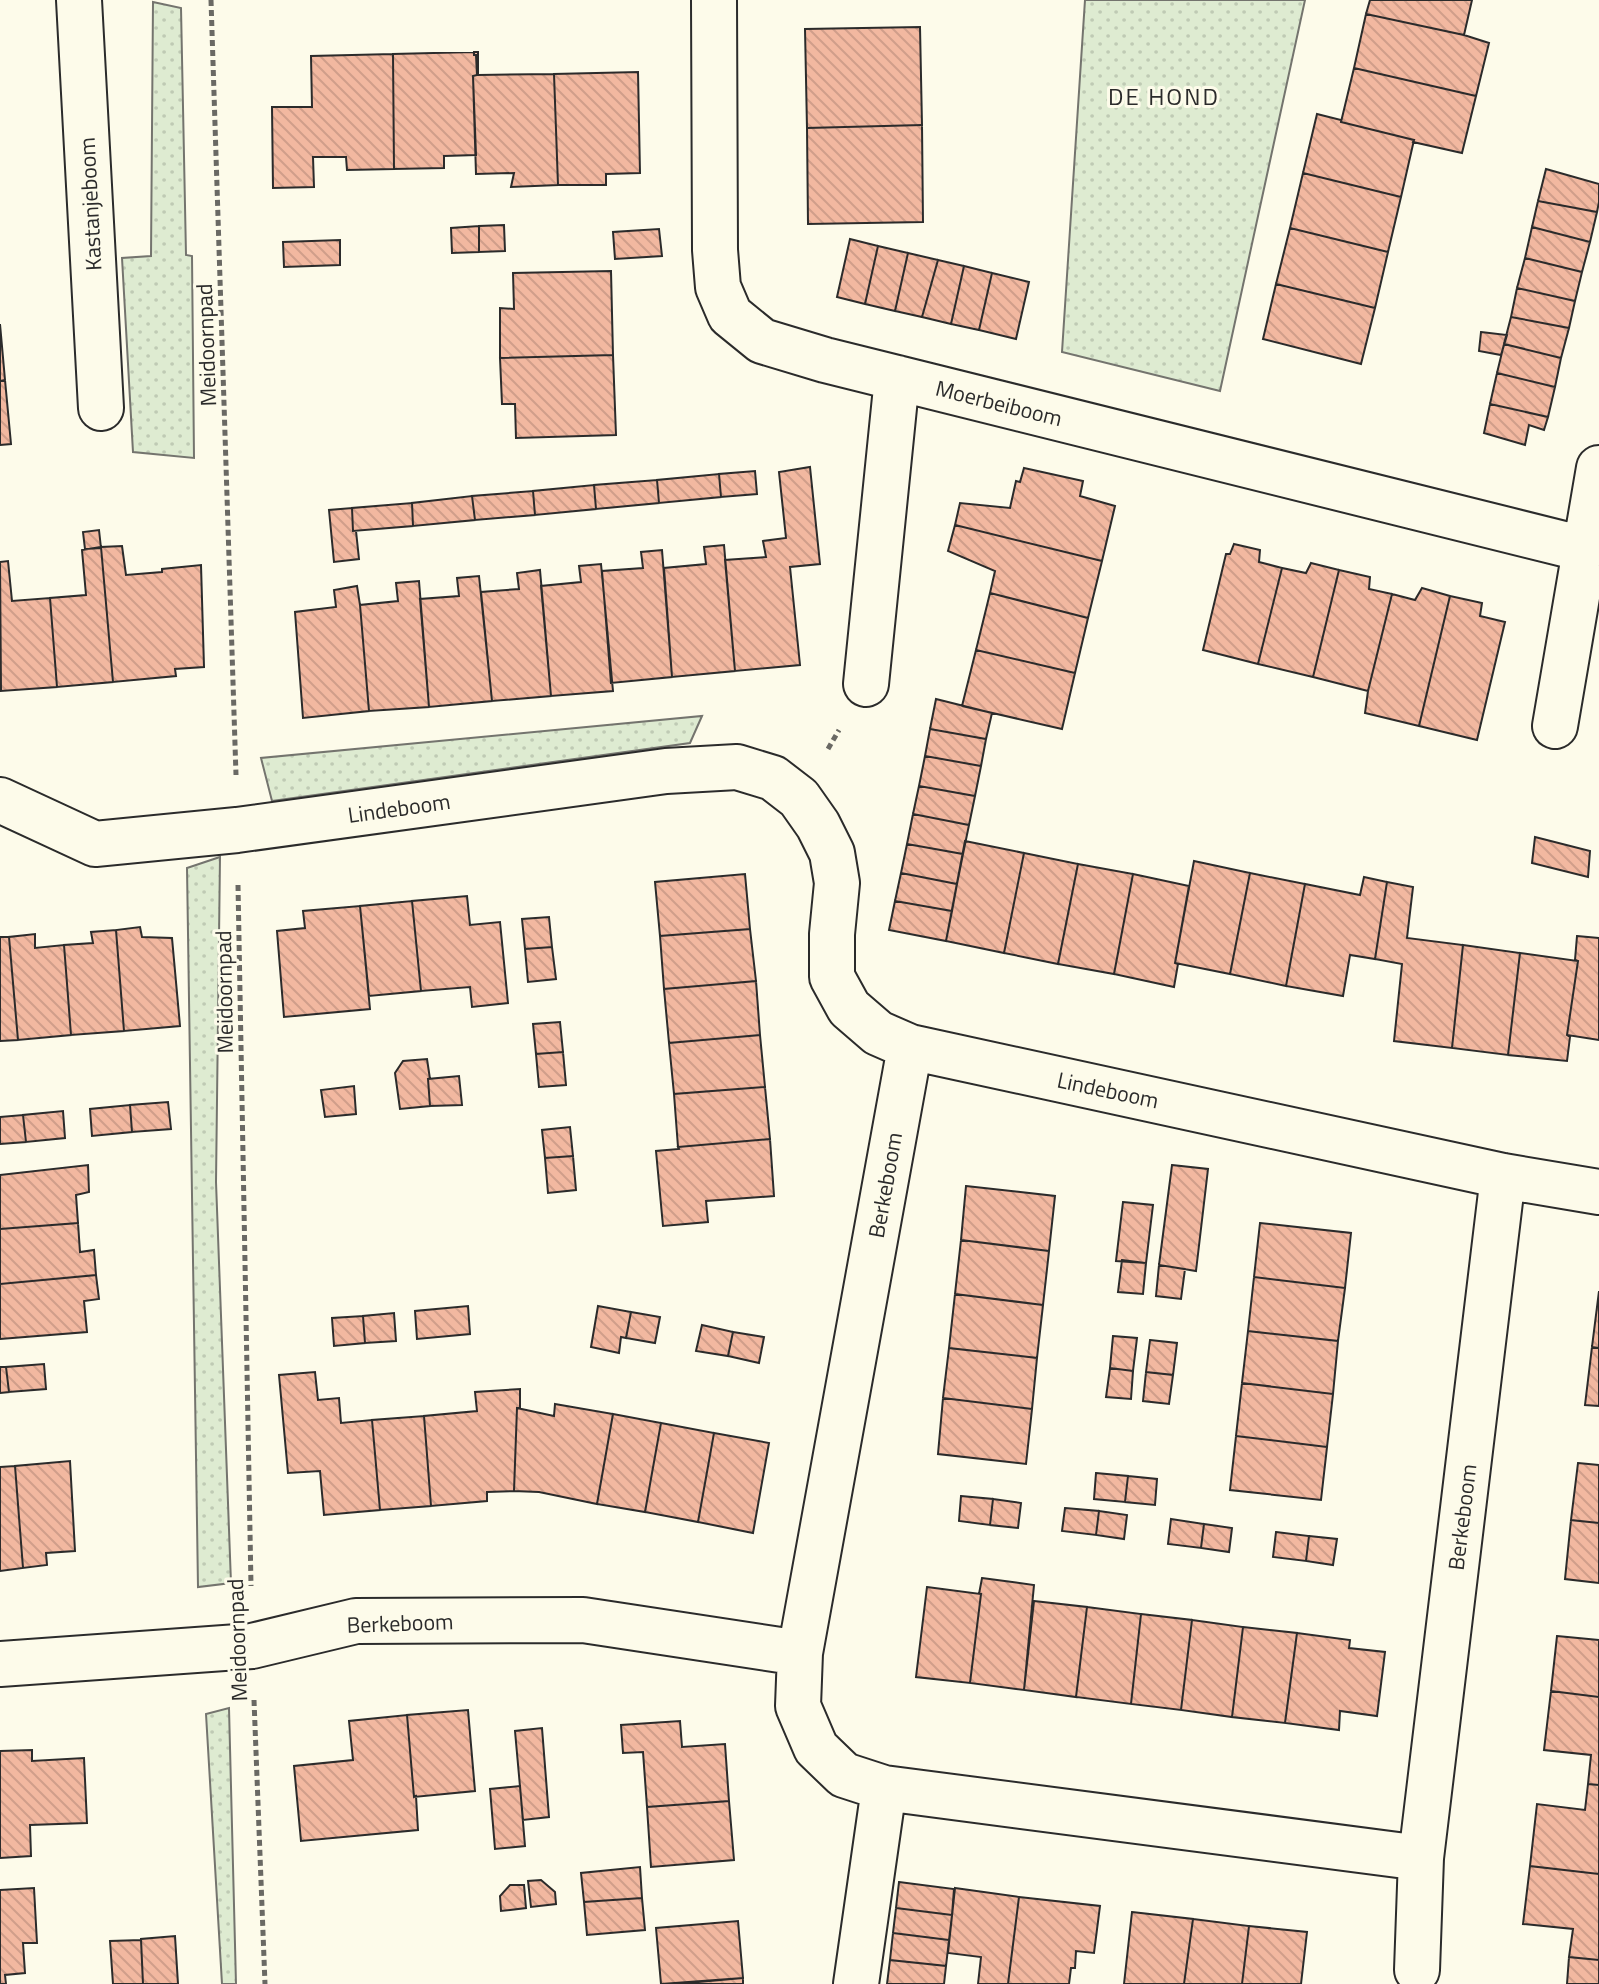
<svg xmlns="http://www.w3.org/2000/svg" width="1599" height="1984" viewBox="0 0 1599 1984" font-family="'Titillium Web',sans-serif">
  <defs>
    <pattern id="grass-dots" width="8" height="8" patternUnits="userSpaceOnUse" patternTransform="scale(2)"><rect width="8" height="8" fill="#deebd1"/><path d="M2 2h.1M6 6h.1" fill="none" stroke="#bfcab4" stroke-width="1.8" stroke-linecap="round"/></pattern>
    <pattern id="building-back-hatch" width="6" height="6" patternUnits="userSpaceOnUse" patternTransform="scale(2)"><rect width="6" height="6" fill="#f2b8a0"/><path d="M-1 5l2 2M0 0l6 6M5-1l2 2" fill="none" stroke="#d09e8a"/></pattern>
  </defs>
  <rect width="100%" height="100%" fill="#fdfbea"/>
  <path fill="url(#grass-dots)" stroke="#74746e" stroke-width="2" d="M1085,0H1305L1220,391L1062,352Z
    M153,2L181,8L186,255L192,256L194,458L133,452L122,258L151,256Z
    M702,716L690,743L272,801L261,758Z
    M220,857L216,1182L231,1583L198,1587L187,868Z
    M229,1708L236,1984H222L206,1714Z"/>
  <path fill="url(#building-back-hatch)" stroke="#2b2b2b" stroke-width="2" d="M1370,0H1472L1464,35L1366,14Z
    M1366,14L1464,35L1489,43L1476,96L1354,68Z
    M920,27L922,125L807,128L805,29Z
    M474,52V55H476L477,75L473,76L476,155L444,156V168L394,169L393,54Z
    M474,52H478V75L554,74L558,185L511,187L514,173L476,174L473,76L477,75L476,55H474Z
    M393,54L394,169L347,170L346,157H313L314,187L273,188L272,107H312L311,56Z
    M1354,68L1476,96L1462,153L1413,142L1414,140L1341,122Z
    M638,72L640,173L606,174V185H558L554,74Z
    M1317,114L1341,120V122L1414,140L1401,197L1303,173Z
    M922,125L923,222L808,224L807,128Z
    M1546,169L1599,184V202L1597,212L1538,201Z
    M1303,173L1401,197L1388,252L1290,228Z
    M1538,201L1597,212L1590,242L1532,227Z
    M504,225L505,251L479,252V226Z
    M479,226V252L452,253L451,228Z
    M1532,227L1590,242L1582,272L1525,258Z
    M1290,228L1388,252L1375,308L1276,284Z
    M659,229L662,256L615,259L613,232Z
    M850,239L878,246L865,304L837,297Z
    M340,240V265L284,267L283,242Z
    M878,246L908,253L895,311L865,304Z
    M908,253L938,260L922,317L895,311Z
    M1525,258L1582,272L1575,301L1517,288Z
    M938,260L964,266L951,324L922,317Z
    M964,266L992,273L979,330L951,324Z
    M611,271L613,355L500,358V308L514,309L513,273Z
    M992,273L1029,282L1016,339L979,330Z
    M1276,284L1375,308L1361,364L1263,339Z
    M1517,288L1575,301L1569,328L1511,317Z
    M1511,317L1569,328L1561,358L1504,344Z
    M0,324L5,380L0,381Z
    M1481,332L1507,335L1501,355L1479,351Z
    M1504,344L1561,358L1555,387L1497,373Z
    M613,355L616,435L516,438L515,404H502L500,358Z
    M1497,373L1555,387L1548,417L1490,404Z
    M5,380L11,444L0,445V381Z
    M1490,404L1548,417L1544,430L1529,425L1525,445L1484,433Z
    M810,467L820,564L790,567L800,665L735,671L725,560L766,557L763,541L786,538L779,472Z
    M1024,468L1083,481L1080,496L1115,506L1102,561L955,525L960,503L1010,508L1016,481L1020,482Z
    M755,471L757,494L721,497L719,474Z
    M719,474L721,497L659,503L657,480Z
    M657,480L659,503L596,509L594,485Z
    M594,485L596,509L535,515L533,491Z
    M533,491L535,515L475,520L472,496Z
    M472,496L475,520L413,526L412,503Z
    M412,503L413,526L353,531L352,508Z
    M352,508L353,531H356L359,559L334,562L329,510Z
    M955,525L1102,561L1088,618L990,593L995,571L948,551Z
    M99,530L101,548L85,549L83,532Z
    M1234,544L1260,550L1259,562L1282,568L1258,664L1203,650L1226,554H1230Z
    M724,545L735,671L672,677L664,568L706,564L704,547Z
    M122,546L126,575L162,572V569L201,565L204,667L175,669L176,676L113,682L101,547Z
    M101,547L113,682L57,687L50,598L86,595L82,550Z
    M662,550L672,677L611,683L602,571L643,568L641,552Z
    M8,561L12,601L50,598L57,687L1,691L0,562Z
    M1311,563L1339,570L1313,677L1258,664L1282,568L1306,573Z
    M601,564L613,691L551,696L541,586L581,582L579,566Z
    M540,570L551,696L492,701L481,592L519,589L517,573Z
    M1339,570L1370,577L1369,589L1392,594L1368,691L1313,677Z
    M479,576L492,701L429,707L420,599L459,596L457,578Z
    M419,581L429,707L369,711L360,605L398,601L396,583Z
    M357,586L360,605L369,711L303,718L295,612L336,607L334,590Z
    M1422,588L1450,596L1419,726L1365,713L1368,691L1392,594L1415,600Z
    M990,593L1088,618L1075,673L976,650Z
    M1450,596L1482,603L1480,616L1505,622L1477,740L1419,726Z
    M976,650L1075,673L1062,729L962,706Z
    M936,699L992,713L986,739L930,729Z
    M930,729L986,739L981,766L925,756Z
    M925,756L981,766L975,796L919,786Z
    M919,786L975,796L969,825L913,814Z
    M913,814L969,825L963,854L907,844Z
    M1535,837L1590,851L1588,877L1532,863Z
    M965,841L1024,853L1004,953L946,941Z
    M907,844L963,854L957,884L901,873Z
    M1024,853L1078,864L1058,964L1004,953Z
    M1194,861L1250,873L1230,974L1175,963Z
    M1078,864L1133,874L1114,974L1058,964Z
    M901,873L957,884L952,911L895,901Z
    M1250,873L1305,884L1286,986L1230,974Z
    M745,874L750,929L660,936L655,882Z
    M1133,874L1189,886L1175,963L1178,964L1174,987L1114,974Z
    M1364,877L1387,882L1375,959L1350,955L1343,996L1286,986L1305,884L1360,895Z
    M1387,882L1413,887L1407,938L1463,945L1452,1048L1394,1041L1402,964L1375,959Z
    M467,896L470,925L500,922L508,1003L472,1007L470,987L421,991L412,901Z
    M412,901L421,991L369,996L360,906Z
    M895,901L952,911L946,941L889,930Z
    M360,906L370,1009L284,1017L277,931L305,928L303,911Z
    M549,917L552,947L525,949L522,919Z
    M140,927L142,937L172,938L180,1026L124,1031L116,930Z
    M750,929L756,981L664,989L660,936Z
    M116,930L124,1031L71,1035L64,945L93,943L91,932Z
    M35,934V948L64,945L71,1035L18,1040L9,937Z
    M1577,936L1599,938V1040L1567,1035L1578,961L1575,960Z
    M0,937H9L18,1040L0,1041Z
    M1463,945L1520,953L1508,1055L1452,1048Z
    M552,947L556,979L528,982L525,949Z
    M1520,953L1578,961L1567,1035L1570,1037L1567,1061L1508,1055Z
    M756,981L760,1035L669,1043L664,989Z
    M560,1022L563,1052L536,1054L533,1024Z
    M760,1035L765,1087L674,1094L669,1043Z
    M563,1052L566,1085L539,1087L536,1054Z
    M427,1059L430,1079H428L430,1106L400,1109L395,1073L403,1061Z
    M459,1076L462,1105L430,1106L428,1079Z
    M354,1086L356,1114L325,1117L321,1090Z
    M765,1087L770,1139L678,1147L674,1094Z
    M168,1102L171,1129L132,1132L130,1105Z
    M130,1105L132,1132L92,1136L90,1109Z
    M63,1111L65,1138L26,1142L23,1115Z
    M23,1115L26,1142L0,1144V1117Z
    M570,1127L573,1156L545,1158L542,1130Z
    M770,1139L774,1196L706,1201L708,1222L663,1226L656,1151L679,1149L678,1147Z
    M573,1156L576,1190L548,1193L545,1158Z
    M88,1165L89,1192L76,1195L78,1223L0,1229V1175Z
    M1172,1165L1208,1169L1196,1271L1159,1265Z
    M966,1186L1055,1196L1049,1251L961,1240Z
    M1123,1202L1153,1205L1146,1263L1116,1261Z
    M78,1223L80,1252L94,1250L96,1275L0,1284V1229Z
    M1260,1223L1351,1233L1345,1288L1254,1277Z
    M961,1240L1049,1251L1043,1305L955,1294Z
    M1122,1260L1146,1263L1143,1294L1118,1292Z
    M1159,1265L1185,1269L1181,1299L1156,1296Z
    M96,1275L99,1299L84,1301L87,1332L0,1339V1284Z
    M1254,1277L1345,1288L1338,1341L1248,1331Z
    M1599,1291V1348L1592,1347Z
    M955,1294L1043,1305L1037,1358L949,1348Z
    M468,1306L470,1334L417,1339L415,1311Z
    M598,1306L631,1312L626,1338L621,1337L619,1353L591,1347Z
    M631,1312L660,1317L655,1343L626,1338Z
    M394,1313L396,1341L365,1343L363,1316Z
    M363,1316L365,1343L334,1346L332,1318Z
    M702,1325L733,1332L728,1356L696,1351Z
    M1248,1331L1338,1341L1333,1394L1242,1383Z
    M733,1332L764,1337L759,1363L728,1356Z
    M1113,1336L1137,1338L1133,1371L1110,1368Z
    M1150,1340L1177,1343L1173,1375L1146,1372Z
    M1592,1347L1599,1348V1406L1585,1405Z
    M949,1348L1037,1358L1032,1409L943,1398Z
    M44,1364L46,1389L9,1392L6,1367Z
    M0,1367H6L9,1392L0,1393Z
    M1110,1368L1133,1371L1131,1399L1106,1397Z
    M315,1372L318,1400L339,1398L341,1423L372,1420L380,1510L324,1515L320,1471L288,1473L279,1375Z
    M1146,1372L1173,1375L1169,1404L1143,1401Z
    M1242,1383L1333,1394L1327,1447L1236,1436Z
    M520,1389V1408H517L514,1491L487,1492V1501L431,1506L424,1416L477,1411L475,1392Z
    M943,1398L1032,1409L1026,1464L938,1454Z
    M555,1404L613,1414L597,1504L539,1492L514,1491L517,1408L554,1416Z
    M613,1414L661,1423L645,1512L597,1504Z
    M424,1416L431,1506L380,1510L372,1420Z
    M661,1423L714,1433L698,1522L645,1512Z
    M714,1433L769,1443L753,1533L698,1522Z
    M1236,1436L1327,1447L1321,1500L1230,1490Z
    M70,1461L75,1551L46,1553L47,1565L23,1568L15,1466Z
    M1578,1463L1599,1465V1523L1571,1520Z
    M15,1466L23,1568L0,1571V1467Z
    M1096,1473L1128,1476L1125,1502L1094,1499Z
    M1128,1476L1157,1479L1155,1505L1125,1502Z
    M961,1496L993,1499L990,1525L959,1521Z
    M993,1499L1021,1503L1018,1528L990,1525Z
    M1065,1508L1099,1511L1096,1535L1062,1531Z
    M1099,1511L1127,1515L1124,1539L1096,1535Z
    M1171,1519L1204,1524L1201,1548L1168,1544Z
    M1571,1520L1599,1523V1583L1565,1579Z
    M1204,1524L1232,1528L1229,1552L1201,1548Z
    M1276,1532L1309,1536L1306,1561L1273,1557Z
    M1309,1536L1337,1539L1333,1565L1306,1561Z
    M982,1578L1034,1585L1024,1690L970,1683L981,1594H979Z
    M927,1587L981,1594L970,1683L916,1677Z
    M1034,1601L1087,1607L1076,1697L1024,1690Z
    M1087,1607L1141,1614L1131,1704L1076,1697Z
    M1141,1614L1192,1620L1181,1710L1131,1704Z
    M1192,1620L1243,1627L1232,1717L1181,1710Z
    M1243,1627L1297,1633L1285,1723L1232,1717Z
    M1297,1633L1350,1640L1349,1648L1385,1652L1377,1716L1340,1711L1339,1730L1285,1723Z
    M1557,1636L1599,1640V1697L1551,1691Z
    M1551,1691L1599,1697V1785L1588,1784L1591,1755L1544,1750Z
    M468,1710L475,1791L414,1797L407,1715Z
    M407,1715L414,1797L416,1796L418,1830L301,1841L294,1766L353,1760L349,1721Z
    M680,1721L682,1747L725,1744L729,1801L647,1807L643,1752L623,1753L621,1725Z
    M542,1728L549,1817L523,1820L515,1731Z
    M32,1750V1761L84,1758L87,1823L30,1825L31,1856L0,1858V1751Z
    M1588,1784L1599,1785V1874L1530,1866L1537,1804L1585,1810Z
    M520,1786L525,1846L495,1849L490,1789Z
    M729,1801L734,1860L651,1867L647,1807Z
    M1530,1866L1599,1874V1960L1569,1957L1573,1929L1523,1924Z
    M640,1867L642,1898L584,1902L581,1873Z
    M541,1880L555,1892L556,1904L531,1907L528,1881Z
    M899,1882L954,1889L952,1915L896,1908Z
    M510,1885H524L526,1908L501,1911L500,1896Z
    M34,1888L37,1943H23L25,1973L5,1975L6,1984H0V1890Z
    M955,1888L1019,1897L1008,1984H978L981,1957L948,1953Z
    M1019,1897L1100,1906L1094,1953L1076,1951L1075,1968H1071L1069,1984H1008Z
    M642,1898L645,1930L587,1935L584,1902Z
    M896,1908L952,1915L949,1940L893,1933Z
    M1132,1912L1193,1919L1184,1984H1124Z
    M1193,1919L1249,1926L1242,1984H1184Z
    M738,1921L743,1978L661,1984L656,1928Z
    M1249,1926L1307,1932L1301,1984H1242Z
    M893,1933L949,1940L946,1966L890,1960Z
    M175,1936L178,1984H143L141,1939Z
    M141,1940L143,1984H113L110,1941Z
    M1569,1957L1599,1960V1984H1567Z
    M890,1960L946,1966L944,1984H887Z
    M743,1978V1984H676Z"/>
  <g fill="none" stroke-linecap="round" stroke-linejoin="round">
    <defs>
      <path id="minor" d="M79,0L101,408
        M714,0L715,250L718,287L730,315L762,341L825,360L1584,549
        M866,684L897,378
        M1555,726L1599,468
        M0,800L95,844L237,830L666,771L737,767L773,778L799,798L818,825L832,853L837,883L832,934V977L849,1008L878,1033L910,1047L1503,1176L1599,1192
        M800,1653L910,1047
        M0,1664L252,1646L356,1621L583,1620L800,1653L798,1706L816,1748L844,1775L884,1788L1421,1858L1503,1176
        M1417,1970L1421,1858
        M856,1984L884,1788"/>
    </defs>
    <use href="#minor" stroke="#2b2b2b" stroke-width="48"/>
    <path stroke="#6a6964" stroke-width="5" stroke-dasharray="6 4" stroke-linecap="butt" d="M211,0L236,775
      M828,749L839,730
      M238,885L251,1586
      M254,1700L265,1984"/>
    <use href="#minor" stroke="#fdfbea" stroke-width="44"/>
  </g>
  <g text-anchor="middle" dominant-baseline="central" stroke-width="6" stroke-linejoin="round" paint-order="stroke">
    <g font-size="22" fill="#2b2b2b" stroke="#fdfbea">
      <text transform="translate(90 204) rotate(-93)">Kastanjeboom</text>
      <text transform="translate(206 345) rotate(-92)">Meidoornpad</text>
      <text transform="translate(999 403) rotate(14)">Moerbeiboom</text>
      <text transform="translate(399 808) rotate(-8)">Lindeboom</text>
      <text transform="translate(224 992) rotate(-91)">Meidoornpad</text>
      <text transform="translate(1108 1090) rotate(12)">Lindeboom</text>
      <text transform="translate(885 1185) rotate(-80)">Berkeboom</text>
      <text transform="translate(1462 1517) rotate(-83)">Berkeboom</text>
      <text transform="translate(400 1623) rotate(-2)">Berkeboom</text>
      <text transform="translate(237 1640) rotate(-92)">Meidoornpad</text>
    </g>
    <g font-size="24" letter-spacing="2" fill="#2b2b2b" stroke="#fdfbea">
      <text x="1164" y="96">DE HOND</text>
    </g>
  </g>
</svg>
